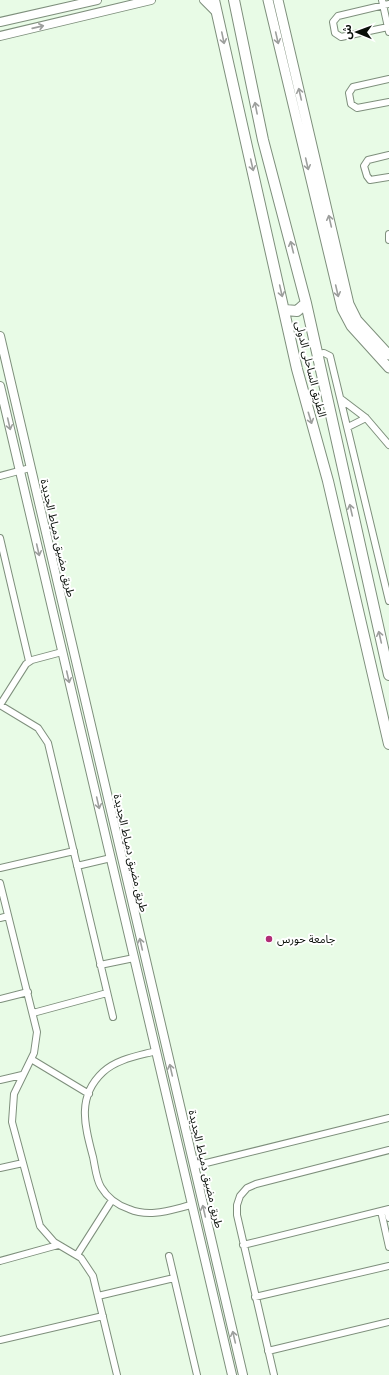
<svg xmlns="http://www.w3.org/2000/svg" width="389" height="1375" viewBox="0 0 389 1375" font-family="Quicksand,'Noto Sans Arabic',sans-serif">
  <rect width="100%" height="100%" fill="#e8fbe6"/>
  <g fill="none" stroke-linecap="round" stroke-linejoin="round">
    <defs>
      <path id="minor" d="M382,0L389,32
        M388,27L341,37L335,33L333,22L338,16L389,4
        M389,79L353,87L349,93L351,104L357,108L389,102
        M389,155L368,160L364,166L367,176L370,180L389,177
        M389,234V240
        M317,354L324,353L330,356L389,601
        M341,399L366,418L389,445
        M348,427L366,418
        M0,476L30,468
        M0,538L29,661
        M0,705L38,728L48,743L113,1017
        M0,705L26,664L32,660L62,652
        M77,866L111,858
        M0,868L74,851
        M0,883L37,1032L34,1053L14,1094L12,1122L40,1226L54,1242L81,1258L93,1276L117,1375
        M0,918L8,916
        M100,965L134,958
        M0,999L28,992
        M33,1013L107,993
        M156,1051C138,1056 117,1059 103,1072C76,1097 85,1127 93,1157C95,1166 96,1179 101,1187C107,1197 117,1205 129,1209C150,1218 170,1210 191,1205
        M31,1059L89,1094
        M0,1080L22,1075
        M194,1166L389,1118
        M0,1168L23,1163
        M387,1210L389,1218
        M381,1211L389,1247
        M243,1245L389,1209
        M77,1255L112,1200
        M169,1256L197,1375
        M0,1261L58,1245
        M98,1296L174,1278
        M255,1297L389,1266
        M0,1340L103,1316
        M268,1351L389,1322
        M274,1375L237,1215V1205L240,1196L247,1188L256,1184L389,1150"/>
      <path id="tertiary" d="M204,0L216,12
        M0,22L97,0
        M0,36L151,0
        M0,336L243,1375
        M0,386L232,1375"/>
      <path id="secondary" d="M268,0L342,309L351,326L389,368
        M278,0L349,304L357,320L389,355"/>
      <path id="trunk" d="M214,0L297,369L328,481L389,744
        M234,0L263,140L306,303L389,675
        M285,310L297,311L306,303"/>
    </defs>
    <use href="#minor" stroke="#7e8f7c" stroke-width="8"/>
    <use href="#tertiary" stroke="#7e8f7c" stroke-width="10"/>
    <use href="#secondary" stroke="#7e8f7c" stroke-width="11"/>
    <use href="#trunk" stroke="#7e8f7c" stroke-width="12"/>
    <use href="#minor" stroke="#fff" stroke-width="6"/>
    <use href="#tertiary" stroke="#fff" stroke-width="8"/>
    <use href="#secondary" stroke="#fff" stroke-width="9"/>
    <use href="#trunk" stroke="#fff" stroke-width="10"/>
  </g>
  <defs><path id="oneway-shaft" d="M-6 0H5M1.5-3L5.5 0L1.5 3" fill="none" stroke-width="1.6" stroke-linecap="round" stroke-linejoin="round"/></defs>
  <g stroke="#9d9f9d">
    <use href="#oneway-shaft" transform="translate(38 27) rotate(-13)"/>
    <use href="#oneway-shaft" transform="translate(223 38) rotate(78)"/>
    <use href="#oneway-shaft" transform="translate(277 38) rotate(77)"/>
    <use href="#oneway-shaft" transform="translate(300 94) rotate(-103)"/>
    <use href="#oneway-shaft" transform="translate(256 108) rotate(-101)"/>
    <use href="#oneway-shaft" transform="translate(307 164) rotate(77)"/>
    <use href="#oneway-shaft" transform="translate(252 165) rotate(77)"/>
    <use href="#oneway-shaft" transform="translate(330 221) rotate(-103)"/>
    <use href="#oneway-shaft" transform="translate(292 247) rotate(-104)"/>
    <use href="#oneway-shaft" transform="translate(281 291) rotate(77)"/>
    <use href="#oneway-shaft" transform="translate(337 291) rotate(77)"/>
    <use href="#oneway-shaft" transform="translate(310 418) rotate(73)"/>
    <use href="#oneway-shaft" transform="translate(9 424) rotate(77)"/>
    <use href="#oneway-shaft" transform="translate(351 510) rotate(-103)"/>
    <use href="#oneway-shaft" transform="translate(38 550) rotate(77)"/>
    <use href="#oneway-shaft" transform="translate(380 637) rotate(-103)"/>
    <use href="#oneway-shaft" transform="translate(68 677) rotate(77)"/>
    <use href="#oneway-shaft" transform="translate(98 803) rotate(77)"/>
    <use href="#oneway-shaft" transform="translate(141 944) rotate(-103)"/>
    <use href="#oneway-shaft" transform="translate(171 1070) rotate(-103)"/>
    <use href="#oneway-shaft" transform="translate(204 1211) rotate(-103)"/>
    <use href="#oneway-shaft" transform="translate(234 1337) rotate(-103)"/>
  </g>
  <circle fill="#b12d76" stroke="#fff" stroke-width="1.5" cx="269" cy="939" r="4"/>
  <g text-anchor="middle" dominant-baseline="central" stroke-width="4" stroke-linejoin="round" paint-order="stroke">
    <g font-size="11" fill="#090f09" stroke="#fff">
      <text transform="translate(311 369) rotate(76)">الطريق الساحلى الدولى</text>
      <text transform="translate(58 538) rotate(77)">طريق مضيق دمياط الجديدة</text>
      <text transform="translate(131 853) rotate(77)">طريق مضيق دمياط الجديدة</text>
      <text transform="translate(206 1169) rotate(77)">طريق مضيق دمياط الجديدة</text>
    </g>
    <g font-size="11" fill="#090f09" stroke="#fff" text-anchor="start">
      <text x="277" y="939">جامعة حورس</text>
    </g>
  </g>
  <g transform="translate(357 32) rotate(271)" stroke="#ffffff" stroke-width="3" paint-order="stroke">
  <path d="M0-3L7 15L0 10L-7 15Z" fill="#090f09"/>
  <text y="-6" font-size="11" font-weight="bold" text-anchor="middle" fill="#090f09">ش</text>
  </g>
</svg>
